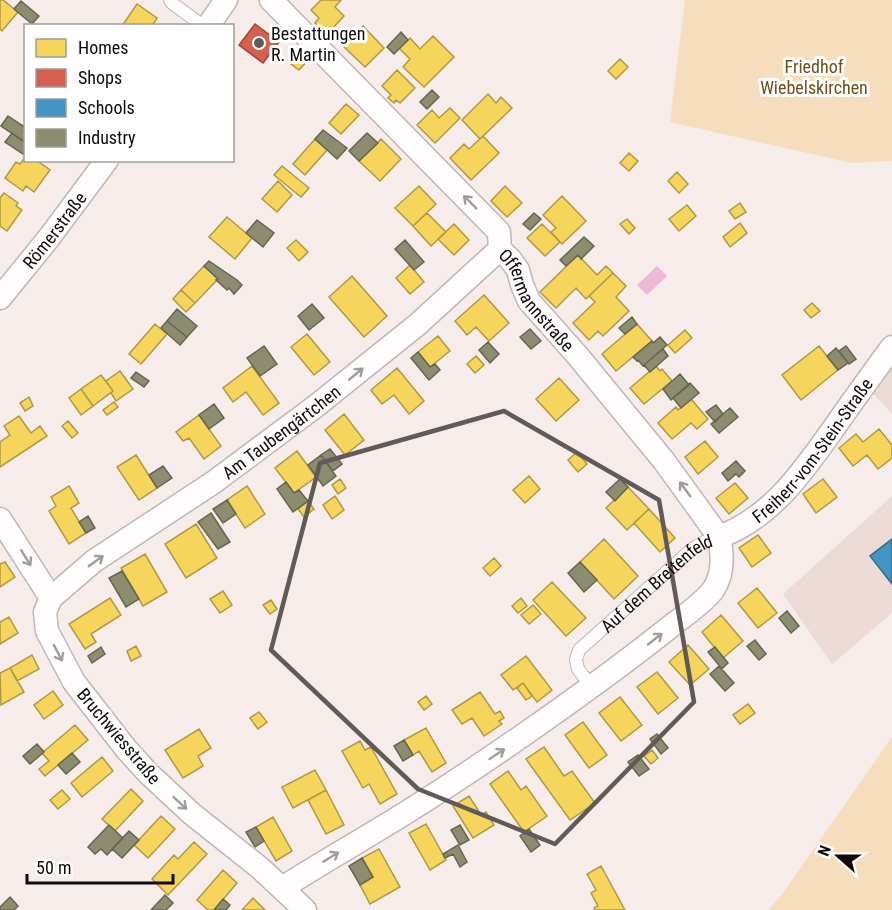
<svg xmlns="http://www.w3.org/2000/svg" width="892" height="910" viewBox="0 0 892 910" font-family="'Roboto Condensed',sans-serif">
  <rect width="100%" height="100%" fill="#f6ecea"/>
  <path fill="#ecdad7" d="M892,359V414L870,390Z
    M892,496V613L832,664L783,594Z"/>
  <path fill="#f5ddbd" d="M685,0H892V161L852,163L670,122Z
    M892,737V910H768L783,893Z"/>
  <path fill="#eeb8d9" d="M657,266L667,276L647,295L637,285Z"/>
  <path fill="#f6d55c" stroke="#b19843" stroke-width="1.5" d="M0,0H3L18,12L2,31L0,29Z
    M321,0H341L335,7L344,16L330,31L336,36L332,40L315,23L319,18L311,10Z
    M137,4L157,18L152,26H122Z
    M363,26L384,48L365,67L343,46Z
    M433,36L454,57L424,87L403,67L410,59L399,48L410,38L420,49Z
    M302,50L311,57L299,70L291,64Z
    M620,59L628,67L616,79L608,71Z
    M397,70L415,88L400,103L396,100L394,103L388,98L391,95L382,86Z
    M488,94L496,103L501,97L512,108L480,139L462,120Z
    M346,104L359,115L341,134L329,123Z
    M450,108L460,118L435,143L417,125L432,110L439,118Z
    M483,136L499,153L471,180L450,158L464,144L469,149Z
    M315,139L327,150L305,175L293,164Z
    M381,139L401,159L380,181L359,161Z
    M629,153L638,161L629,171L620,163Z
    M26,156V160H36L50,170L34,192L26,186L23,191L5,178L16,162L20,164Z
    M282,166L309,188L301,197L274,175Z
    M677,172L688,184L679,193L668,181Z
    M278,181L292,195L277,212L262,199Z
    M419,186L436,204L413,226L395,208Z
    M505,186L522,203L507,217L491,201Z
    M4,193L18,203L16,206L22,210L7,231L0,226V198Z
    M562,196L586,221L562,244L551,232L556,228L543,215Z
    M740,203L746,212L735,219L729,211Z
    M687,205L696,216L679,231L669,219Z
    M427,213L446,232L431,246L413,226Z
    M227,217L252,238L235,259L209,237Z
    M627,219L635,228L629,234L620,224Z
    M740,223L747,233L730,247L723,237Z
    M454,224L469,240L454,255L438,239Z
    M542,224L560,242L545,256L527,238Z
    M296,240L308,252L299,261L287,248Z
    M578,255L597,275L606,266L613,273L586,299L576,288L556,308L540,292Z
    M410,265L424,282L410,294L396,278Z
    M204,266L218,279L195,303L181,290Z
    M613,273L626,286L616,297L629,311L603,336L598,331L589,340L573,323L595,302L589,296Z
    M352,276L387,316L364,337L329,297Z
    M181,290L195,303L186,312L173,299Z
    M484,295L509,323L489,341L476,327L467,335L455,321Z
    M812,303L820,311L811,318L804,310Z
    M155,324L167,334L141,364L129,354Z
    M637,324L652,341L616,371L602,354Z
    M685,330L692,338L675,353L668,345Z
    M307,334L330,362L314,375L291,347Z
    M438,336L450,351L430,367L418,352Z
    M819,346L838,370L801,400L782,375Z
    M476,356L484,365L475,373L467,364Z
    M252,366L279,403L263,415L246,392L233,402L223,388Z
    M656,366L660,371L662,369L672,381L644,404L630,388Z
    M397,368L424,401L409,414L394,395L382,404L371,390Z
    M120,371L133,389L116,401L111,393L113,391L106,381Z
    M101,375L113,391L93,406L81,389Z
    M559,378L579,400L556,421L536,399Z
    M81,389L93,406L81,415L69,398Z
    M29,397L33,406L25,411L20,403Z
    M691,399L708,419L697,429L691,423L672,439L658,423L676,407L678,410Z
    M114,402L118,407L107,415L103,410Z
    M344,414L364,440L345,455L325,430Z
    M199,415L221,446L204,459L189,438L183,441L176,432Z
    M19,416L31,433L40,426L47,436L0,467V442L10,435L4,426Z
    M68,421L78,433L72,438L62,426Z
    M879,429L892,445V458L878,469L867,455L853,466L839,448L856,434L863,442Z
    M705,441L718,457L698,474L685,457Z
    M297,451L316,477L294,493L275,468Z
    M577,452L587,464L578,472L568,460Z
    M136,455L157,488L139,500L117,467Z
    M529,476L540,489L525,503L513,490Z
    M340,479L346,488L338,494L332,485Z
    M823,479L837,497L816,513L803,494Z
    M735,483L748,498L729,514L716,498Z
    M69,486L79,503L71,508L86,533L69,544L49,511L56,506L51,497Z
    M247,486L265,514L245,528L227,500Z
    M628,487L649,509L627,530L606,508Z
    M335,496L344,510L332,519L323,505Z
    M308,501L314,509L304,517L298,509Z
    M649,509L675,538L660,552L634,523Z
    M196,524L217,558L186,578L165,544Z
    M758,535L771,553L752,567L739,548Z
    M604,539L638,576L614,599L580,562Z
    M145,554L167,592L143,606L121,568Z
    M494,558L501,566L490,576L483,568Z
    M5,562L15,577L0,587V564Z
    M552,582L586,618L566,636L533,600Z
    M757,588L777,613L758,628L738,603Z
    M223,591L232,605L220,613L210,599Z
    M110,598L121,615L91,634L96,642L85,649L69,624Z
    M521,598L527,606L518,613L512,606Z
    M271,600L277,609L270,614L263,605Z
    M533,605L541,614L529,624L521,615Z
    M721,615L743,641L723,658L702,632Z
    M9,617L18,633L0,644V622Z
    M688,645L709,669L690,685L669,662Z
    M136,646L141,656L131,661L127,651Z
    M32,655L39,669L17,681L10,668Z
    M526,656L552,690L537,702L523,683L513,690L501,675Z
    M10,668L24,692L1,705L0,673Z
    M657,672L678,698L658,714L637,687Z
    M523,683L532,696L526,700L517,688Z
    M53,691L63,705L44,719L34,705Z
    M480,692L495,714L500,711L504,718L499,721L502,724L484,736L472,718L462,724L452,710Z
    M426,696L432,704L424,710L418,702Z
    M620,697L642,725L621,741L599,713Z
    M748,704L755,713L740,724L733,715Z
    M259,712L267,722L258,729L250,718Z
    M583,722L607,755L589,768L565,735Z
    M75,725L88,740L45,776L39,769L49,761L42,753Z
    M426,728L446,763L432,772L419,751L413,755L404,740Z
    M199,729L211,748L198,756L203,766L183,778L165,750Z
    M360,741L365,750L371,747L397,794L380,804L369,784L363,788L342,751Z
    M544,747L564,776L572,771L595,803L570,820L526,759Z
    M652,750L658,758L651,764L644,756Z
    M102,757L113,771L82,797L71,783Z
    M315,770L326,790L293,808L282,787Z
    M508,771L521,790L526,786L547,816L524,832L490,784Z
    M131,789L143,801L115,831L102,819Z
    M62,790L70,799L58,809L50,800Z
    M326,790L344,825L326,834L308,800Z
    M469,796L481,815L486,812L494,825L473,838L453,806Z
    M161,816L175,829L148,858L134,845Z
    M273,817L292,851L276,861L256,827Z
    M426,824L446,860L430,870L409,833Z
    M194,842L207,854L168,895L152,879L174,855L178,859Z
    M379,849L400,887L370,904L360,885L373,877L362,858Z
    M601,866L625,910H595L594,908L598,906L591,893L596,890L587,874Z
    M223,870L237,883L214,910H208L197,900Z
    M253,898L265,910H242Z"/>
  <path fill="#d6604d" stroke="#9b4639" stroke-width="1.5" d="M255,24L279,42L263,63L239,45Z"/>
  <path fill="#4393c3" stroke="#346a8c" stroke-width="1.5" d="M892,539V584L870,556Z"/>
  <path fill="#8c8c6e" stroke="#676550" stroke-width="1.5" d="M21,1L39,16L32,24L14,9Z
    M401,32L408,40L394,54L387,47Z
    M432,90L439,97L427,109L420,102Z
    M8,116L26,128V143L1,126Z
    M323,130L347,148L337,159L315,139Z
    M12,133L26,143V150L23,154L5,142Z
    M367,133L378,143L359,161L349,151Z
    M534,213L541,219L530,230L523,224Z
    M257,220L274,233L263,247L246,233Z
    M584,237L594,246L581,259L578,255L566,266L560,260Z
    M405,240L424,262L414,270L395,249Z
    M209,261L237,280L242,285L234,294L229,288L227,290L216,280L218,279L204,266Z
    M312,304L324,318L309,330L298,316Z
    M177,309L197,326L187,337L167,321Z
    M632,317L637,324L625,334L619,328Z
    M167,321L187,337L180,345L161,328Z
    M530,329L541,341L531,349L520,337Z
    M660,337L667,345L643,366L638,360L637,361L633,357L652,341L653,343Z
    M488,342L499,354L490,363L479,350Z
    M264,346L277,364L260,376L247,358Z
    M846,346L856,359L849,364L839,351Z
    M836,348L848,363L838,370L827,356Z
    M663,349L668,356L650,372L644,365Z
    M418,352L430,367L435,364L440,370L429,380L411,358Z
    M136,372L149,381L144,387L131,378Z
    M680,374L689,385L671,400L663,389Z
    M690,383L699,393L681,408L673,398Z
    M214,404L224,418L209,429L199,415Z
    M716,405L723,414L715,422L706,412Z
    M730,408L738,417L719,433L711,424Z
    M330,449L342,464L333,471L321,455Z
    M321,455L336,476L323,486L308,465Z
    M736,461L745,471L739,477L736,474L728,481L722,473Z
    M163,466L172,478L157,488L149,475Z
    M620,479L628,487L615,501L606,492Z
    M286,482L294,493L299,490L308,501L293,512L277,489Z
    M227,500L236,514L223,523L213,509Z
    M211,513L230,542L218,549L198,522Z
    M88,516L95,528L86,533L79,522Z
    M580,562L597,580L584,592L568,573Z
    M122,571L139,599L126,607L109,578Z
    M787,611L799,626L791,633L779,618Z
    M755,640L766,654L759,660L747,646Z
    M101,647L105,654L92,663L88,656Z
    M715,647L728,663L722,669L708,652Z
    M719,666L734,683L725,691L710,674Z
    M657,734L668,748L661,754L650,739Z
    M404,740L413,755L403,761L394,746Z
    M37,744L44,752L30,764L23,756Z
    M72,753L80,762L66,774L58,765Z
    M638,755L649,769L639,776L628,762Z
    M109,825L123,838L107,855L101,849L95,854L88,847Z
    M460,825L469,840L460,845L451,830Z
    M256,827L264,841L255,847L246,832Z
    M529,829L540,845L531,852L520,836Z
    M129,831L139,840L122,858L112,849Z
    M458,845L467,862L460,867L453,854L445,858L443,854Z
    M362,858L373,877L360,885L349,866Z
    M165,895L173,903L166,910H151Z
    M10,897L18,906L14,910H0V907Z
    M223,899L230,905L226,910H214Z"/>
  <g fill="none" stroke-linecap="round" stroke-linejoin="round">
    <defs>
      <g id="lane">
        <path d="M170,0L172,3L203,26"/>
        <path id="s1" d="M591,686L578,669L576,660L579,650L692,549L704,542L719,537"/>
      </g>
      <g id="street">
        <path id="s2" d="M271,0L499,232L500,249L510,259L518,270L522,285L529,301L577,355L664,461L719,537C723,555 724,574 713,590C703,603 688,613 675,623C655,639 634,655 614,670C549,718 483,764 415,807C371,835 326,860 282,888"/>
        <path d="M208,26L226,0"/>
        <path id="s3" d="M0,298L48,239L107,160"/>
        <path d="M0,519L51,598"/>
        <path id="s4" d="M719,537C773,517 804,470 836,425C854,399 873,373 892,347"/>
        <path id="s5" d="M305,910L260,868L192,814L149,774L127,750L74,682L47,631L45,612L51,598L94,561L214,482L316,406L417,325L500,249"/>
      </g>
    </defs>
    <use href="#lane" stroke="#beb7b6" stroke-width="14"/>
    <use href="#street" stroke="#beb7b6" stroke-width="25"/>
    <use href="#lane" stroke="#fefcfc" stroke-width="12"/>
    <use href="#street" stroke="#fefcfc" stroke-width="22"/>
  </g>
  <defs><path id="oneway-shaft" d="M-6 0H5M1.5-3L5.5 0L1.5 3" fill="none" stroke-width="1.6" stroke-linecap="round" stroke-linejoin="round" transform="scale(1.5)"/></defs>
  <g stroke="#9f9c9b">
    <use href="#oneway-shaft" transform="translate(470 202) rotate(-135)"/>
    <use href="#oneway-shaft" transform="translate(356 374) rotate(-39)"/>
    <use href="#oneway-shaft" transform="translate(685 489) rotate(-126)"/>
    <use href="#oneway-shaft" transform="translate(26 558) rotate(58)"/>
    <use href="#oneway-shaft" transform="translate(96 561) rotate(-36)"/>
    <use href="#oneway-shaft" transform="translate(655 639) rotate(-38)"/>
    <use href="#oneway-shaft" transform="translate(58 653) rotate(62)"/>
    <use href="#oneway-shaft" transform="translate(497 754) rotate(-33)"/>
    <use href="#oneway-shaft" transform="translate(180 803) rotate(42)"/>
    <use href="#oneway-shaft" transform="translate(331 857) rotate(-32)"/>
  </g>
  <path fill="none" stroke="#605a58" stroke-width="4.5" stroke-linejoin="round" d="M504,411L659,500L694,702L555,844L418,789L271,650L320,463Z"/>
  <circle fill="#605a58" stroke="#fff" stroke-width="2" cx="259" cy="43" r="6"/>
  <g text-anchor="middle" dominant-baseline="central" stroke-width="6" stroke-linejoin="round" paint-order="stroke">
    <g font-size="18" fill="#100b0a" stroke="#fff" text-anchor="start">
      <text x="271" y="33">Bestattungen<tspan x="271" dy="21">R. Martin</tspan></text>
    </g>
    <g font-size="18" fill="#6d4f16" stroke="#fff">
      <text x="814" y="66">Friedhof<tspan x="814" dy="21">Wiebelskirchen</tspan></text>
    </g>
    <g font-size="18" fill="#100b0a" stroke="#fff">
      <text stroke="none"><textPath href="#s3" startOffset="87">Römerstraße</textPath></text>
      <text stroke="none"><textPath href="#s2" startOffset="406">Offermannstraße</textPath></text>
      <text stroke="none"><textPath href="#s5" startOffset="702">Am Taubengärtchen</textPath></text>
      <text stroke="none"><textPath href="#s4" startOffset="130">Freiherr-vom-Stein-Straße</textPath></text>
      <text stroke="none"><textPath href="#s1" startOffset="144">Auf dem Breitenfeld</textPath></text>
      <text transform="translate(119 736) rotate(50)">Bruchwiesstraße</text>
    </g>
  </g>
  <rect x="24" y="24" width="210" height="138" fill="#ffffff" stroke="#9f9d9d" stroke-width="1.5"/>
  <rect x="36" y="39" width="30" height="18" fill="#f6d55c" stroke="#9f9d9d" stroke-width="1.5"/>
  <text x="78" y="54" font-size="18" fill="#100b0a">Homes</text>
  <rect x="36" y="69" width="30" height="18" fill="#d6604d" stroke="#9f9d9d" stroke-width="1.5"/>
  <text x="78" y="84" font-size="18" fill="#100b0a">Shops</text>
  <rect x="36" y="99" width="30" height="18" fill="#4393c3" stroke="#9f9d9d" stroke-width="1.5"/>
  <text x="78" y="114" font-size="18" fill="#100b0a">Schools</text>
  <rect x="36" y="129" width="30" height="18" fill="#8c8c6e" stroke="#9f9d9d" stroke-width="1.5"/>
  <text x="78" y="144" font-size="18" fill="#100b0a">Industry</text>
  <g transform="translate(838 856) rotate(291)" stroke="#ffffff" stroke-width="4.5" paint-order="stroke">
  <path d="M0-4.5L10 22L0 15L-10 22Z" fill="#100b0a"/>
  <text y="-9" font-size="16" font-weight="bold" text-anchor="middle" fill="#100b0a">N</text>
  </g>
  <path d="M27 874v9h146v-9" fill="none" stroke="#100b0a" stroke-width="3"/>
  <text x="36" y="874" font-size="18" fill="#100b0a" stroke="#ffffff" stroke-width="4.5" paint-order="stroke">50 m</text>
</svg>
